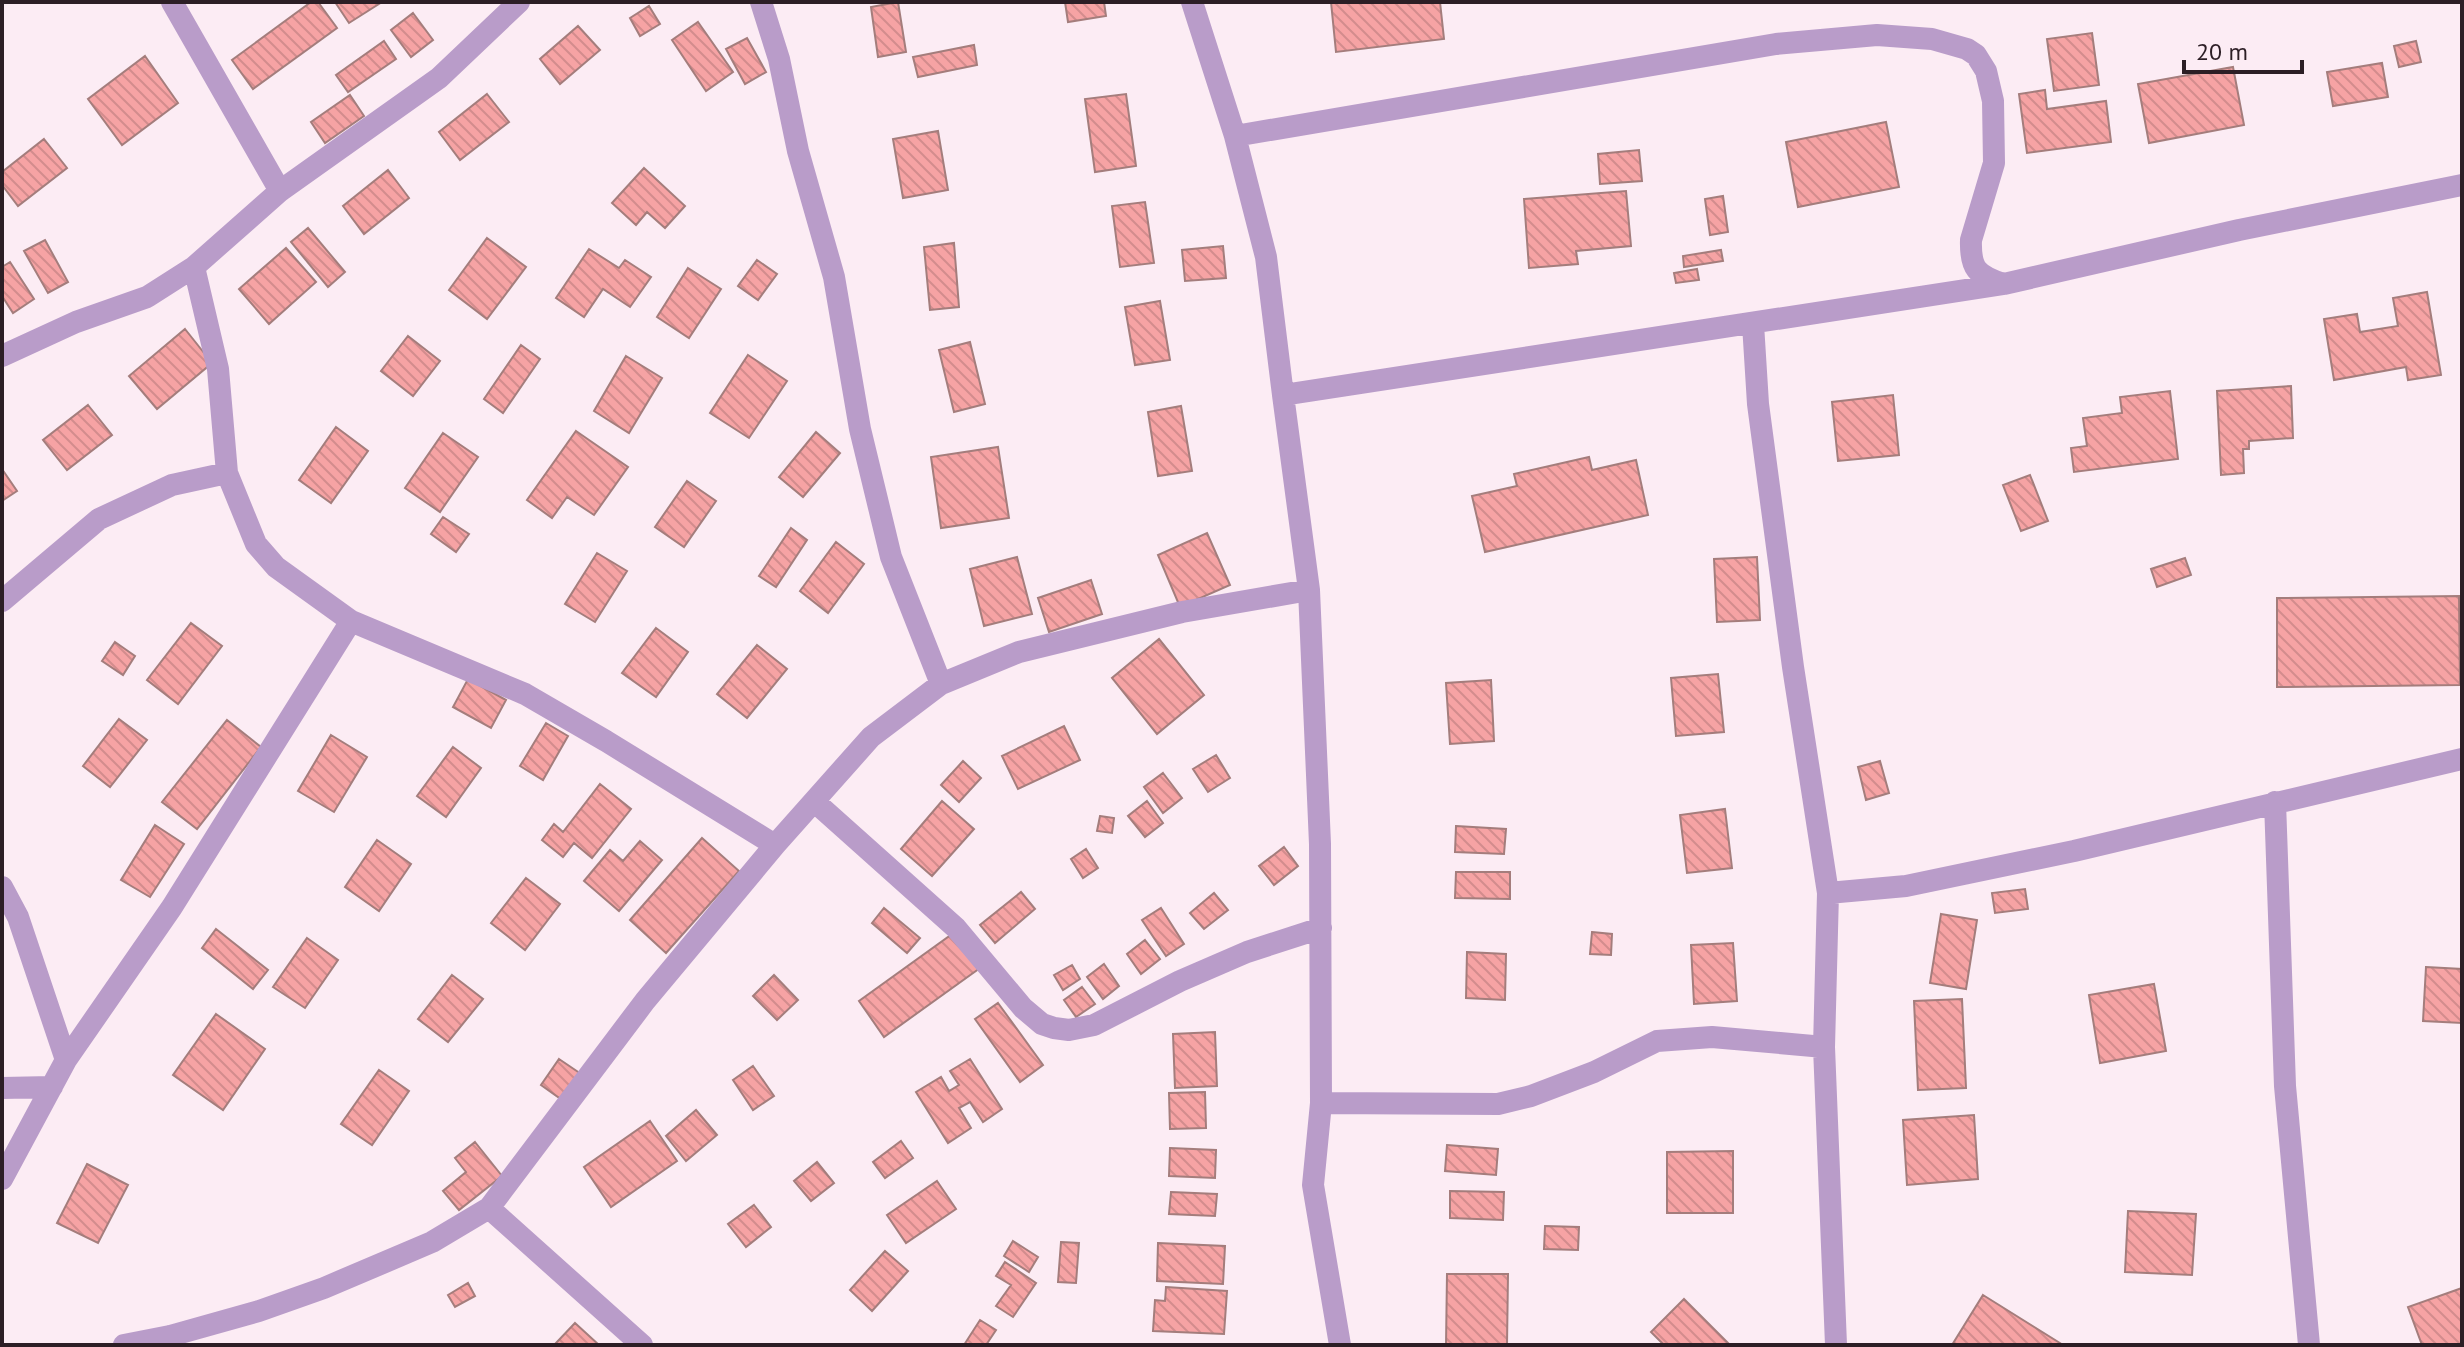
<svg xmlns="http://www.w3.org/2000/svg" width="2464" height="1347" viewBox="0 0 2464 1347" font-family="'PT Sans',sans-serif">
  <defs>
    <pattern id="building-back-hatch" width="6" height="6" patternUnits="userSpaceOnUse" patternTransform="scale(2)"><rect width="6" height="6" fill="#f6a3a4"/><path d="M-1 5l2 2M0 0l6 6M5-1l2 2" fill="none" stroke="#d38c8d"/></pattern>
  </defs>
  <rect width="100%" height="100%" fill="#fcecf4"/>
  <path fill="url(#building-back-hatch)" stroke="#a47d7c" stroke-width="2" d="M311,2H318L337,28L253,89L232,60Z
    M335,2H382L349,23Z
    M898,2L906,52L878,57L871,7Z
    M1065,2H1104L1106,16L1068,22Z
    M1331,2H1440L1444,39L1336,52Z
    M649,6L660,24L640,36L630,18Z
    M413,13L433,40L411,57L391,30Z
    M698,22L733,72L706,91L672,40Z
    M578,26L600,50L560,84L540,59Z
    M2092,33L2099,85L2054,91L2047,39Z
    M747,38L766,72L745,84L726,49Z
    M384,41L396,59L348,92L336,75Z
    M2416,41L2421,62L2399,67L2394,46Z
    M974,45L977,65L918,77L913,57Z
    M145,56L178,103L122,145L88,99Z
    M2382,63L2388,97L2333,106L2327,72Z
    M2233,67L2244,125L2149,143L2138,84Z
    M2045,90L2047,109L2106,101L2111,142L2027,153L2019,94Z
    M487,94L509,122L460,160L439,132Z
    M1126,94L1136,166L1095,172L1085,99Z
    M350,95L364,116L325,143L311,122Z
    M1886,122L1899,187L1798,207L1786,142Z
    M938,131L948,190L903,198L893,139Z
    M44,139L67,168L18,206L2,185V172Z
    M1639,150L1642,181L1600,184L1598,154Z
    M644,168L685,206L665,228L647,212L636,225L612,203Z
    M388,170L409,198L364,234L343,206Z
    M1626,191L1631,246L1576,251L1578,264L1529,268L1524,199Z
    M1723,196L1728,232L1710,235L1705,199Z
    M1145,202L1154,263L1120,267L1112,206Z
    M308,228L345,272L328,287L291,242Z
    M487,238L526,267L487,319L449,290Z
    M45,240L68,282L48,293L24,251Z
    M954,243L959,307L930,310L924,247Z
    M1223,246L1226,278L1185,281L1182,250Z
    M286,248L316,282L269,324L239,289Z
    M589,249L619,268L625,260L651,277L630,307L603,289L584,317L556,298Z
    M1721,250L1723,261L1684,267L1683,256Z
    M757,260L777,274L758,300L738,286Z
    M10,262L34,299L13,313L2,296V267Z
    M688,268L721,289L689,338L657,317Z
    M1697,269L1699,280L1676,283L1674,273Z
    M2427,292L2441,375L2408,380L2406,367L2334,380L2324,319L2357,314L2360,332L2398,326L2393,298Z
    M1160,301L1170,360L1135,365L1125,307Z
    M185,329L212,363L157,409L129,376Z
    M408,336L440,361L413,396L381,371Z
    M970,342L985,404L954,412L939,350Z
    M521,345L540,359L503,413L484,399Z
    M748,355L787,381L749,438L710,413Z
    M626,356L662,378L629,433L594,411Z
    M2291,386L2293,438L2249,441V449H2243L2244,473L2221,475L2217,391Z
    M2170,391L2178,459L2074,472L2071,448L2087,446L2083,418L2122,413L2120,397Z
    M1893,395L1899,455L1838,461L1832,402Z
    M88,405L112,435L67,470L43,440Z
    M1181,406L1192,471L1158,476L1148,412Z
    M336,427L368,451L331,503L299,480Z
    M576,431L628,467L594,515L567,497L552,518L527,500Z
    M816,432L840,453L803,497L779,477Z
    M443,433L478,457L440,512L405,488Z
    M998,447L1009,518L941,528L931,457Z
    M1589,457L1592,470L1636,460L1648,515L1485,552L1472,496L1517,486L1514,474Z
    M2,469L17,491L2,501Z
    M2030,475L2048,521L2021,531L2003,485Z
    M687,481L716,501L684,547L655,527Z
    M443,517L469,534L456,552L431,534Z
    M791,528L807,540L776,587L759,576Z
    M1207,533L1230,585L1180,607L1158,555Z
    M836,542L864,564L828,613L800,591Z
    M597,553L627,571L595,622L565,604Z
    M1017,557L1032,614L984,626L970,569Z
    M1757,557L1760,620L1717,622L1714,559Z
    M2185,558L2191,575L2157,587L2151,569Z
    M1091,580L1102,614L1049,632L1038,598Z
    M2459,596L2460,685L2277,687V598Z
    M191,623L222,646L178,704L147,680Z
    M656,628L688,652L656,697L622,673Z
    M1159,639L1204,695L1157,734L1112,678Z
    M115,642L135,656L123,675L102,661Z
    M757,645L787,669L747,718L717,694Z
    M1718,674L1724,732L1676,736L1671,678Z
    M468,679L506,700L491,728L453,707Z
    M1491,680L1494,741L1450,744L1446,683Z
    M119,719L147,740L110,787L83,766Z
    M227,720L261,747L197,829L162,802Z
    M546,723L568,736L543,780L520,766Z
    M1064,726L1080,760L1018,789L1002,756Z
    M331,735L367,757L334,812L298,791Z
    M453,747L481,768L446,817L417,796Z
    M1216,755L1230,778L1208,792L1193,769Z
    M963,761L981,778L959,802L941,785Z
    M1880,761L1889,793L1866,800L1858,767Z
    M1163,773L1182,798L1163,813L1144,787Z
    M600,784L631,809L592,858L574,843L563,857L542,840L554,824L563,832Z
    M942,801L974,829L932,876L901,849Z
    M1147,801L1163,823L1145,837L1128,816Z
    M1725,809L1732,868L1687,873L1680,815Z
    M1100,816L1114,818L1112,833L1097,831Z
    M155,825L184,844L150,897L121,880Z
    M1456,826L1506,829L1504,854L1455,852Z
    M702,838L739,871L666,953L630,920Z
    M377,840L411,864L379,911L345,887Z
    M640,841L662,860L619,911L584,881L610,850L623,861Z
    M1284,847L1298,866L1274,885L1259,866Z
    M1086,849L1098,868L1083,878L1071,859Z
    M1456,872H1510V899L1455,898Z
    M526,878L560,904L525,950L491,923Z
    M2025,889L2028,909L1995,913L1992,893Z
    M1021,892L1035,909L995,943L980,925Z
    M1214,893L1228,910L1204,929L1190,913Z
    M884,908L920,938L907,953L872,923Z
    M1161,908L1184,944L1166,956L1142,920Z
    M1941,914L1977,920L1966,989L1930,983Z
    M216,929L268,970L253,989L202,948Z
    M955,932L980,968L884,1037L859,1001Z
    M1592,932L1612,934L1611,955L1590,954Z
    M307,938L338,960L305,1008L273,987Z
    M1145,940L1160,959L1141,974L1127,954Z
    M1733,943L1737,1001L1694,1004L1691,945Z
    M1467,952L1506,954L1505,1000L1466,998Z
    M1104,964L1119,986L1103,999L1087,977Z
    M1072,965L1080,979L1063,990L1054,975Z
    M2426,967L2462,969V1023L2423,1021Z
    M452,975L483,999L448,1042L418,1019Z
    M774,975L798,1000L777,1020L753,996Z
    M2154,984L2166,1051L2100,1063L2089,995Z
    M1082,987L1095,1004L1076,1017L1064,1000Z
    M1962,999L1966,1088L1918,1090L1914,1001Z
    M998,1003L1043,1065L1020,1082L975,1019Z
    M216,1014L265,1049L223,1110L173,1075Z
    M1215,1032L1217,1086L1175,1088L1173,1034Z
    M559,1059L584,1076L565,1102L541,1085Z
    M970,1059L1002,1109L983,1122L970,1102L959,1108L971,1128L948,1143L916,1092L941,1077L949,1091L959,1085L950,1071Z
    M753,1066L774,1096L753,1110L733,1080Z
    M379,1070L409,1091L372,1145L341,1124Z
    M1205,1092L1206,1128L1170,1129L1169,1093Z
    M696,1110L717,1135L686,1161L666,1136Z
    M1974,1115L1978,1179L1907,1185L1903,1120Z
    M650,1121L677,1161L611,1207L584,1167Z
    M901,1141L913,1158L885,1178L873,1162Z
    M475,1142L502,1176L459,1210L443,1191L466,1172L455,1158Z
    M1447,1145L1498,1149L1496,1175L1445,1171Z
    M1170,1148L1216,1150L1215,1178L1169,1176Z
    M1733,1151V1213H1667V1152Z
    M817,1162L834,1183L811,1201L794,1181Z
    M87,1164L128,1185L98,1243L57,1223Z
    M937,1181L956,1209L906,1243L887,1215Z
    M1450,1191L1504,1192L1503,1220L1450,1218Z
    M1171,1192L1217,1194L1215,1216L1169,1214Z
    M754,1205L771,1227L746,1247L728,1224Z
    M2128,1211L2196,1214L2192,1275L2125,1272Z
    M1545,1226L1579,1227L1578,1250L1544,1249Z
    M1013,1241L1038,1257L1029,1272L1004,1256Z
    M1061,1242L1079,1243L1076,1283L1058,1282Z
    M1158,1243L1225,1246L1223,1284L1157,1281Z
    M885,1251L908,1271L872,1311L850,1290Z
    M1005,1262L1036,1283L1013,1317L996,1306L1011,1285L996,1276Z
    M1447,1274H1508L1507,1345H1446Z
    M468,1283L475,1296L455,1307L448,1295Z
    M1166,1287L1227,1291L1224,1334L1153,1331L1155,1300L1165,1301Z
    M2462,1288V1345H2422L2408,1307Z
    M1983,1295L2063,1345H1952Z
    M1684,1299L1730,1345H1664L1651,1332Z
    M980,1320L996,1330L986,1345H964Z
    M575,1323L599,1345H558L556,1343Z"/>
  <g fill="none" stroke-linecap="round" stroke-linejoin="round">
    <path stroke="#b99cc9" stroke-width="22" d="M172,2L280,191
      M761,2L779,59L798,151L834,277L860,429L891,557L941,684
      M1192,2L1235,136L1266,257L1283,395
      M1235,136L1776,44L1877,35L1932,39L1967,49L1976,55L1986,71L1993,101L1994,163L1971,240C1970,269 1977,275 2003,284
      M194,267L218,369L227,473L256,544L276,567L351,621L525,694L606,741L775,845
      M1753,324L1758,404L1793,667L1828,893L1824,1047L1836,1345
      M2,356L76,322L147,297L194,267L280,191L439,78L519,2
      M2,601L99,519L172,485L227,473
      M815,802L956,928L1023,1008L1042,1024L1054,1028L1069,1030L1094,1025L1180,981L1247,952L1321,928
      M2275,802L2285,1086L2309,1345
      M2,887L18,917L66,1060
      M1828,893L1906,886L2074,851L2462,759
      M2,1088L52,1087
      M1321,1103L1498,1104L1531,1096L1594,1072L1657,1041L1712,1037L1824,1047
      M2,1179L66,1060L172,907L351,621
      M489,1208L642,1345
      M124,1345L170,1336L259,1311L324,1288L432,1242L489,1208L645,1001L775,845L871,737L941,684L1019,652L1182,612L1309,590
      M1340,1345L1313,1185L1321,1103L1320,844L1309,590L1283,395L2004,284L2239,230L2462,185"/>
  </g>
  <rect width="2464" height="1347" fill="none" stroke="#2c1e25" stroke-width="8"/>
  <path d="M2184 60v12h118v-12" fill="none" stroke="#2c1e25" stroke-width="4"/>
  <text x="2196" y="60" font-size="24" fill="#2c1e25" stroke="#fcecf4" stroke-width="6" paint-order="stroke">20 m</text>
</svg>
